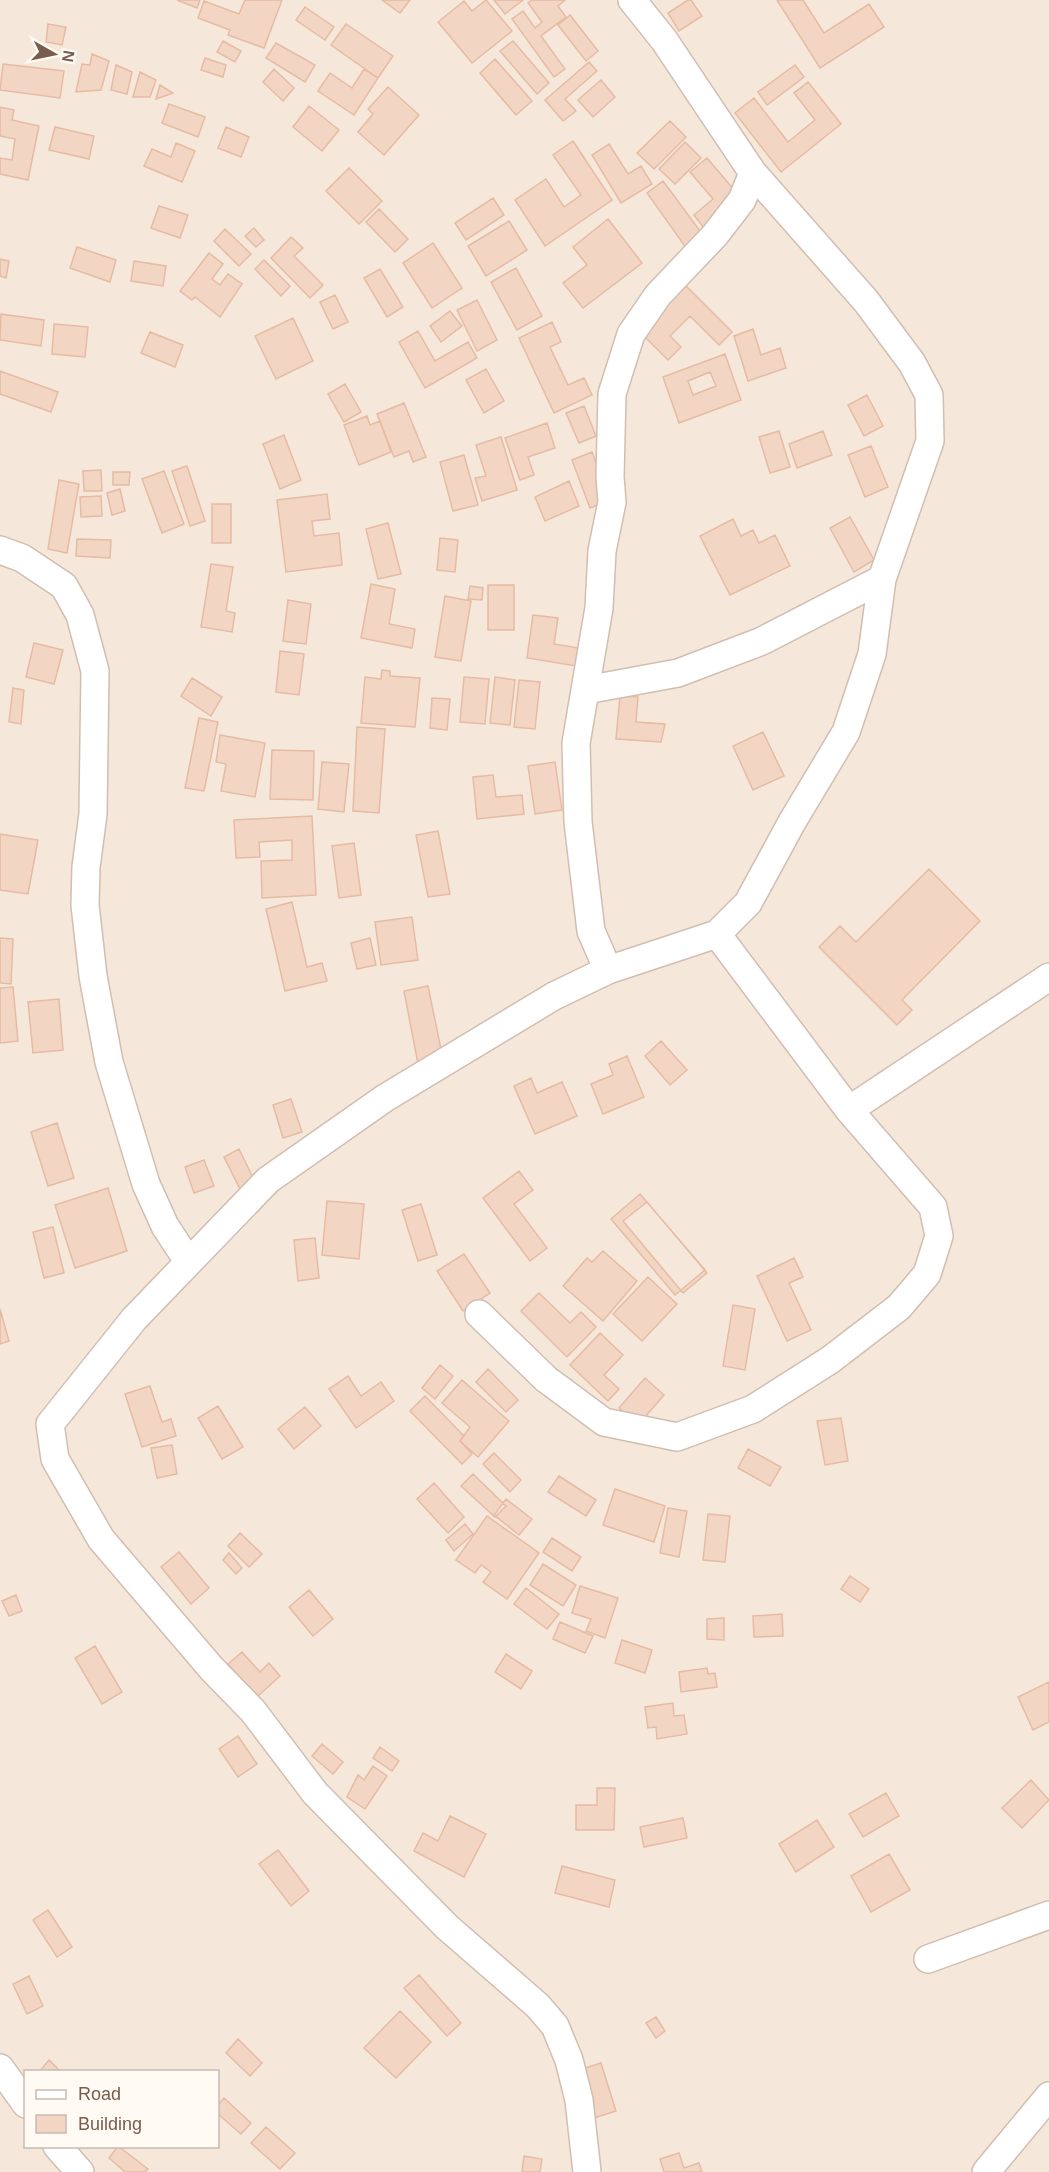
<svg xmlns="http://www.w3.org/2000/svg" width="1049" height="2172" viewBox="0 0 1049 2172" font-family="Arial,sans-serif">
  <rect width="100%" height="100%" fill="#fdf6ec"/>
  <path fill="#f5e8da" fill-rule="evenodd" d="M0,0H1049V2172H0ZM26,2072H218V2146H26Z"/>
  <path fill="#f3d5c3" stroke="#e6bba3" stroke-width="1.5" fill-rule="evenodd" d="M177,0H200L197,8Z
    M245,0H282L264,48L228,35L230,30L198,18L204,1L239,14Z
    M382,0H410L400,13Z
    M486,0L512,31L472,63L438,22L464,1L472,11Z
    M494,0H523L505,14Z
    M532,0H565L558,6L566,17L541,36L565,69L554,77L512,19L523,11L535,28L542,22L528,3Z
    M688,0H691L702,16L679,31L668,13Z
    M777,0H803L824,33L869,4L884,27L820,68Z
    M305,7L334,27L325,40L296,20Z
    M570,15L598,51L586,61L558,25Z
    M48,24L66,27L62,45L46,42Z
    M346,24L393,56L378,78L331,45Z
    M223,41L241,51L235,62L217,52Z
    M513,41L549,83L537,94L500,51Z
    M276,43L315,65L305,82L266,58Z
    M92,54L109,61L101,90L76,92L82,64L90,65Z
    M205,58L226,65L223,77L201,70Z
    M495,59L532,101L516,115L480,73Z
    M589,62L597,71L565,99L576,111L563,121L545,100Z
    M3,64L64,71L60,98L0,90Z
    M116,65L132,72L127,94L111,90Z
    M795,65L804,77L767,105L758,92Z
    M274,69L294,88L283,101L263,82Z
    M364,69L378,78L354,115L318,91L330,73L352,88Z
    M140,72L156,80L150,97H133Z
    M601,80L615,97L593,117L578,100Z
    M808,82L841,124L781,172L735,113L754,98L788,142L815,120L794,93Z
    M160,85L173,93L156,99Z
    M388,87L419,115L384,155L358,132L373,114L368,109Z
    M169,104L205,117L198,137L162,123Z
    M309,106L339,130L322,151L293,127Z
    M0,107L14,110L12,120L39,126L28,180L0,174V158L12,160L15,139L0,136Z
    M670,121L686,137L654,169L637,153Z
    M55,127L94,136L89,159L49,150Z
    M226,127L249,137L241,157L218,148Z
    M573,141L612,200L545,246L515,200L546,179L564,207L581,195L553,155Z
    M685,142L701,158L675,184L659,169Z
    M176,143L195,151L182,182L144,166L152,149L171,157Z
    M609,144L628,174L641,166L652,184L621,203L592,155Z
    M707,158L741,198L704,228L694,215L713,199L690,172Z
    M349,168L382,201L359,224L326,191Z
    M663,181L706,239L689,252L647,193Z
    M493,198L504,215L466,240L455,223Z
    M159,206L188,215L180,238L151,228Z
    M379,209L408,239L395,252L366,222Z
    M608,219L642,263L583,308L563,283L587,265L573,247Z
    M509,221L527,250L486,276L468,246Z
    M254,228L264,240L256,247L245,236Z
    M225,229L251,254L239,266L214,241Z
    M291,237L303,248L294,256L323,285L310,298L271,258Z
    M433,243L462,288L432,308L403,263Z
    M77,247L116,260L110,282L70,268Z
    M209,253L223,264L212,279L220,285L228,274L242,284L220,317L195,297L192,300L180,291Z
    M0,259L9,261L6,278L0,276Z
    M264,260L290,286L281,296L255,269Z
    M134,261L166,266L163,286L131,281Z
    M516,268L542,316L517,330L491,282Z
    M380,269L403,307L387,317L364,278Z
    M684,284L732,332L719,345L690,316L670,336L681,347L668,360L638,330Z
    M335,295L348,322L333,329L320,302Z
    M477,300L497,340L477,351L457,310Z
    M450,311L462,326L441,342L430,326Z
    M1,314L44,320L41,346L0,340Z
    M293,318L313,361L276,379L255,336Z
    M552,322L561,342L550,347L568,385L584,378L592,395L554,413L519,338Z
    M54,324L88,327L85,357L52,354Z
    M753,329L761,355L780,348L786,368L748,381L734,336Z
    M418,331L435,361L468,342L477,358L425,388L399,342Z
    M150,332L183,345L175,367L141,353Z
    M725,354L741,400L679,423L663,377ZM710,372L716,386L693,395L688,381Z
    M486,369L504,401L484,413L466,380Z
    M0,371L58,392L51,412L0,394Z
    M345,384L361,412L344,422L328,394Z
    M867,395L883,426L864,436L848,405Z
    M404,403L426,457L413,462L409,451L394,457L377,414Z
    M584,406L596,436L579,443L566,413Z
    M367,416L370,425L380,421L391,452L359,465L344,425Z
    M547,423L555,448L528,457L534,475L520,480L505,438Z
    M779,431L790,467L770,473L759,437Z
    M823,431L832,455L797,468L789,444Z
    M284,435L301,480L280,489L263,444Z
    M501,437L517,490L482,501L475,478L486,476L476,445Z
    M871,446L888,487L865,497L848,455Z
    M592,452L611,500L590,508L572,460Z
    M464,455L478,505L453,511L440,462Z
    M187,466L205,521L190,526L172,471Z
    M101,470L102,491H84L83,471Z
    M164,471L184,524L162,533L142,479Z
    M113,472H130L129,485H113Z
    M59,480L79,484L67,553L48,549Z
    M569,481L579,506L545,521L535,497Z
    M120,489L125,511L112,515L107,493Z
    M327,494L330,519L312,521L314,536L339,533L342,565L286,572L277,500Z
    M101,496L102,516L81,517L80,497Z
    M212,504H231V543H212Z
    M850,517L874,560L854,572L830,528Z
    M733,519L741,536L753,530L759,543L775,535L790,566L730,595L700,536Z
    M388,523L401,574L378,579L366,529Z
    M440,538L458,540L455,572L437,570Z
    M77,539L111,540L110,558L76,556Z
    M211,564L233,567L226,611L235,613L232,632L201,627Z
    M371,584L395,589L389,624L415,629L412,648L361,638Z
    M488,585H514V630H488Z
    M470,586L483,588L482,600L468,599Z
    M445,596L471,601L461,661L435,657Z
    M288,600L311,604L306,644L283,641Z
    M533,615L558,618L554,644L579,648L576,666L527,658Z
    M34,643L63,650L54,684L26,677Z
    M280,651L304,654L299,695L276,692Z
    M382,670L390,671V676L420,678L415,727L361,723L365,677L381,679Z
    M464,677L489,679L485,724L460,722Z
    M495,677L515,680L510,725L490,723Z
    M192,678L222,697L211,716L181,696Z
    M519,680L540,682L535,729L514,727Z
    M13,688L24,690L21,724L9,722Z
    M620,696L638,697L636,722L665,724L661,742L616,739Z
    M432,698L450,699L447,730L430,728Z
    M199,718L218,722L204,791L185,788Z
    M357,727L385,729L379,813L353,811Z
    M763,732L784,776L753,790L733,746Z
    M220,735L265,743L255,797L221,791L226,764L216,762Z
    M272,750L314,751L313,800L270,799Z
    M322,762L349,764L344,812L318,809Z
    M555,762L562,810L535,814L528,766Z
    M493,775L496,797L522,795L524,814L477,819L473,777Z
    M312,816L316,895L262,898L261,861L292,860V840L259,842L260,857L236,858L234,820Z
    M438,831L450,894L428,897L416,835Z
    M0,834L38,840L28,894L0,890Z
    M354,843L361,895L339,898L332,846Z
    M929,869L980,921L902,1000L912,1010L897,1025L819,947L840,926L856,942Z
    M292,902L307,967L322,963L327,981L285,991L266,909Z
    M412,917L418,960L381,965L375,922Z
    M0,938L13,939L11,984L0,983Z
    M370,938L376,965L357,969L351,943Z
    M428,986L443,1059L418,1064L404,991Z
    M13,987L18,1041L0,1043V988Z
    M59,999L63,1050L33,1053L28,1002Z
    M661,1041L687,1070L670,1085L645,1056Z
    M627,1056L644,1097L603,1114L591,1084L613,1075L609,1064Z
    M531,1078L537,1093L562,1082L577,1116L535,1134L514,1086Z
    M291,1099L302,1132L283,1138L273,1105Z
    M57,1123L74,1178L48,1186L31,1132Z
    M239,1149L258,1188L243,1195L224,1157Z
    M204,1160L214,1186L194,1193L185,1167Z
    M519,1171L533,1190L514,1204L547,1248L530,1261L483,1198Z
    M108,1188L127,1251L75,1268L55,1205Z
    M640,1194L705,1270L675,1295L611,1219Z
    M327,1201L364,1204L359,1259L322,1255Z
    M647,1202L707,1273L683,1293L623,1221Z
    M421,1204L437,1255L418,1261L402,1210Z
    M53,1227L64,1273L44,1278L33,1232Z
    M315,1238L319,1278L298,1281L294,1240Z
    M603,1251L637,1281L603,1321L563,1286L587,1258L592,1262Z
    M464,1254L490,1293L463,1311L437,1271Z
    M794,1258L803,1277L789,1283L811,1330L787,1341L757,1276Z
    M648,1277L677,1304L642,1341L613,1314Z
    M539,1293L570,1323L581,1312L596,1327L567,1357L521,1311Z
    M733,1305L755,1309L745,1370L723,1366Z
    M0,1309L9,1341L0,1344Z
    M600,1333L623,1355L604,1375L619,1389L608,1401L570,1365Z
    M440,1365L453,1376L435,1399L422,1388Z
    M488,1369L518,1400L506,1412L476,1382Z
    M348,1376L361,1396L381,1382L394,1401L356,1428L329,1389Z
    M645,1378L664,1395L638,1425L619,1408Z
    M462,1380L509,1421L478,1457L460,1441L470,1427L442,1403Z
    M150,1386L162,1422L171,1419L176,1436L142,1447L125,1394Z
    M425,1396L464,1436L460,1441L472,1454L462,1464L410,1411Z
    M218,1406L243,1447L222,1459L198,1418Z
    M305,1407L321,1426L294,1449L278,1429Z
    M841,1418L848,1461L825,1465L817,1421Z
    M172,1445L177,1474L157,1478L151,1448Z
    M748,1449L781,1467L770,1486L738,1468Z
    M494,1453L521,1480L510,1492L483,1464Z
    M473,1474L506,1506L495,1517L461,1486Z
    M559,1476L596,1500L586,1516L548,1492Z
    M434,1483L464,1517L448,1533L417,1499Z
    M615,1489L665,1506L654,1542L603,1525Z
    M506,1499L532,1519L519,1535L494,1515Z
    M668,1508L687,1511L679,1557L660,1553Z
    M708,1514L730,1516L725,1562L703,1560Z
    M487,1516L539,1553L507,1599L483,1582L491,1572L481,1565L475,1573L456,1560Z
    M465,1524L473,1534L454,1551L446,1540Z
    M240,1533L262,1554L249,1567L228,1546Z
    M552,1538L581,1557L572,1571L543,1552Z
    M179,1552L209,1588L191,1604L161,1567Z
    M229,1553L242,1568L236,1574L223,1560Z
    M543,1564L576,1585L563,1606L530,1585Z
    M850,1576L869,1589L860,1602L841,1589Z
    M580,1586L618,1598L605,1638L586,1631L591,1619L572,1613Z
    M526,1588L559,1614L547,1629L514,1604Z
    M309,1590L333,1619L313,1636L289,1607Z
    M16,1595L22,1611L9,1616L2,1601Z
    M782,1614L783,1636L754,1637L753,1616Z
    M724,1618V1640L707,1639V1619Z
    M560,1622L593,1636L585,1653L553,1639Z
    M622,1640L652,1650L645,1673L615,1663Z
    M95,1646L122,1692L102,1704L75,1658Z
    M242,1652L260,1672L269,1663L280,1676L257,1697L228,1664Z
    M506,1654L532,1671L521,1689L495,1672Z
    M707,1668L708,1674L715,1673L717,1687L681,1692L679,1672Z
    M1049,1682V1722L1033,1730L1018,1697Z
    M673,1703L674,1716L684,1715L687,1734L657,1739L656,1727L648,1728L645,1707Z
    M238,1736L257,1764L238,1777L219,1749Z
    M322,1744L343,1762L333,1774L312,1756Z
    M380,1747L399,1761L392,1771L373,1758Z
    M373,1766L387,1776L365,1809L347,1797L358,1775L364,1780Z
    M1031,1780L1049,1800L1022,1828L1002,1808Z
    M597,1788H615L614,1830H576V1805H597Z
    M886,1793L899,1816L863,1837L849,1814Z
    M450,1816L486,1834L464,1877L414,1851L423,1833L438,1841Z
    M683,1818L687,1838L644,1847L640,1827Z
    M817,1820L834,1847L796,1872L779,1844Z
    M278,1850L309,1891L291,1906L259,1864Z
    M889,1854L910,1890L871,1912L851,1876Z
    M562,1866L615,1880L609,1907L555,1893Z
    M48,1910L72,1947L57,1957L33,1920Z
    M419,1975L461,2023L447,2036L404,1988Z
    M29,1976L43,2006L27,2014L13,1984Z
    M400,2011L431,2042L396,2078L364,2048Z
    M656,2017L665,2031L656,2038L646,2023Z
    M238,2039L262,2063L250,2076L226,2053Z
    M49,2060L61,2072H39Z
    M601,2063L616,2111L594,2118L579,2070Z
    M224,2098L251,2123L241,2134L218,2114V2105Z
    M266,2127L295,2153L280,2169L251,2143Z
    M118,2146L148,2169L145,2172H125L109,2158Z
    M679,2153L684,2168L699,2163L702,2172H664L660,2159Z
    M524,2156L542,2159L540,2172H522Z"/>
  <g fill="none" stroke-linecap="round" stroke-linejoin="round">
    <defs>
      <path id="minor" d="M0,550L22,558L64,586L80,615L95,671L93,814L86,867L85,905L93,976L109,1062L146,1184L165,1226L188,1261
        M586,690L678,673L762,641L882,579
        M608,970L591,931L578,822L576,743L599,608L602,551L612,502L610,477L612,394L631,334L658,295L715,235L742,200L753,173
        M849,1110L1049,977
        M479,1314L546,1379L604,1422L677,1437L753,1409L830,1360L899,1307L927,1274L939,1236L933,1207L849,1110L717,934
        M928,1959L1049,1915
        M0,2068L26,2104
        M57,2146L80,2172
        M587,2172L579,2100L569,2060L555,2026L538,2006L447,1927L315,1793L253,1711L212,1669L101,1539L55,1459L50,1424L134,1319L268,1180L385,1098L554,996L608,970L717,934L748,903L792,822L846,732L872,654L882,579L930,441L929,395L912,363L866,301L753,173L664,40L632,0
        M986,2172L1049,2096"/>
    </defs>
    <use href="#minor" stroke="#d1beb0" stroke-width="30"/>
    <use href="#minor" stroke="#fff" stroke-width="27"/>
  </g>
  <rect x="24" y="2070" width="195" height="78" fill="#fffaf3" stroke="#cabbb1" stroke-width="1.5"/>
  <rect x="36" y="2090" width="30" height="9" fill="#ffffff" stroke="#cabbb1" stroke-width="1.5"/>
  <text x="78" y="2100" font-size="18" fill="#7a5c4d">Road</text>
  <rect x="36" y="2115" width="30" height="18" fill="#f3d5c3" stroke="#cabbb1" stroke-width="1.5"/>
  <text x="78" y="2130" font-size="18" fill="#7a5c4d">Building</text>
  <g transform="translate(54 54) rotate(99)" stroke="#fffaf3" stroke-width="4.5" paint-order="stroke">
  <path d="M0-4.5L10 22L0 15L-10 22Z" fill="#7a5c4d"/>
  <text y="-9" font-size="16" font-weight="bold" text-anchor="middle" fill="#7a5c4d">N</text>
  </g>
</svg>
